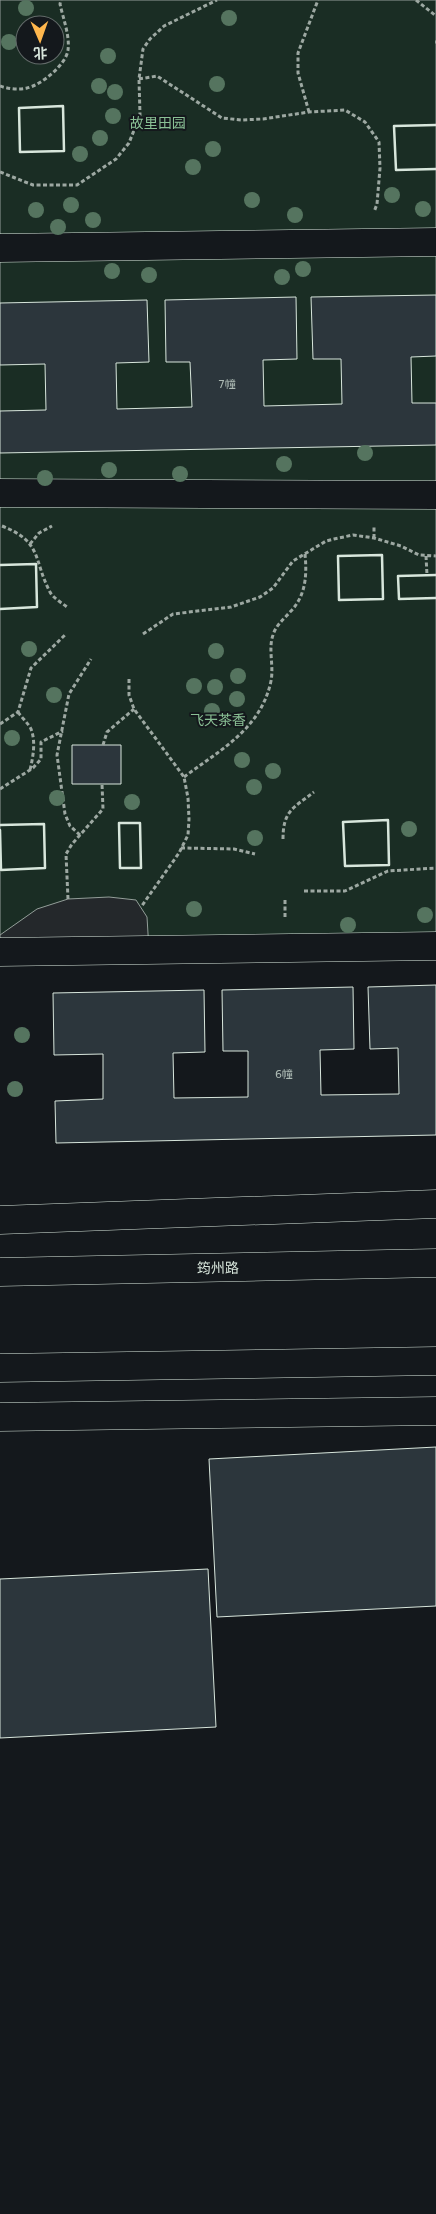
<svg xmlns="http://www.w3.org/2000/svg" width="436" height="2214" viewBox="0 0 436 2214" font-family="'DejaVu Sans','Noto Sans SC',sans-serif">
  <rect width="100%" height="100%" fill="#14181c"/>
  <path fill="#1a2d24" stroke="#939e99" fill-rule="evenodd" d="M0,0H436V946L0,952ZM25,25H55V55H25Z"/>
  <path fill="#24282b" stroke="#939e99" d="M109,897L136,900L147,917L149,950L0,952V935L37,909L68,899Z"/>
  <path fill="#2c363c" stroke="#d8e6dc" d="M436,295V356L411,357L412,403H436V445L0,453V411L46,410L45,364L0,365V303L147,300L149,362L116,363L117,409L192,407L190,362H166L165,300L296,297L297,359L263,360L264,406L342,404L341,359H313L311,297Z
    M72,745H121V784H72Z
    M436,985V1135L56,1143L55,1101L103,1099V1054L54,1055L53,993L204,990L205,1052L173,1053L174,1098L248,1097V1051H223L222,990L353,987L354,1049L320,1050L321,1095L399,1094L398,1048L370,1049L368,987Z
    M436,1447V1606L217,1617L209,1459Z
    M208,1569L216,1727L0,1738V1579Z"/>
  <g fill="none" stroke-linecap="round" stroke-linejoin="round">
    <defs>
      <path id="minor" d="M0,248L436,242
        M0,493L436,495
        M0,952L436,946
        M0,1220L436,1204
        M0,1417L436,1411"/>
      <path id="major" d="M0,1272L436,1263
        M0,1368L436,1361"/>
    </defs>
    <use href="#minor" stroke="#d8e6dc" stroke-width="29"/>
    <use href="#major" stroke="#d8e6dc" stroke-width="29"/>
    <path stroke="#9da8a2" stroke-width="3" stroke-dasharray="4 2.5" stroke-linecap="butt" d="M416,0L436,16
      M435,42H436
      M139,79L157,76L222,118L241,120L263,119L309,112L345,110L365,122L379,142L380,168L377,204L374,212
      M0,86C8,89 18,90 27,88C41,85 66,65 68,50C70,36 63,18 60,4L61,0
      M309,112L298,73V53L318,0
      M0,172L33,185H77L116,159L129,143L140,115L139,79L143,49L150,39L164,26L217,0
      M2,526C43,542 33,560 50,592C53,598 62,603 67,607
      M374,538V526
      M30,544L39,533L52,526
      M426,556L427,575
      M143,634L173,614L231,607L260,597L273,588L293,561L326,541L334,539L353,535L374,538L401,546L419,555L436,556
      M129,679V695L134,709L184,777L188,798L189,819L188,835L179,853L141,907
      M18,712C22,718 28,723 31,729C36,742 33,757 30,770
      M0,724L18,712L31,668L66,634
      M103,745L107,732L134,709
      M184,777C220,750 261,729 271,681C274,666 268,649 273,635C276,625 284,619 291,611C306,595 307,575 305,554
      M0,789L33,768L41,759V742L63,731
      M80,835L70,826L65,814L57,755L69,694L91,659
      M283,839C283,811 293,808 314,792
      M181,848L234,849L255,854
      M304,891H345L388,871L436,868
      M68,899L66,854L72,844L103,809L102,784
      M285,900V918"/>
    <use href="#minor" stroke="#14181c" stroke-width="28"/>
    <use href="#major" stroke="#14181c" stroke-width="28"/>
    <path stroke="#d8e6dc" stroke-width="2.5" d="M63,106L64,151L20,152L19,108Z
      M436,125L394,126L396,170L436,169
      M382,555L383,599L339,600L338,556Z
      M0,565L36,564L37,607L0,609
      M436,575L398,576L399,599L436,598
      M388,820L389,865L345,866L343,822Z
      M119,823H140L141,868H120Z
      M0,825L44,824L45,868L1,870L0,830"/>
  </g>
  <g fill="#55745f">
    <circle cx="26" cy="8" r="8"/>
    <circle cx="229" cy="18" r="8"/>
    <circle cx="9" cy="42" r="8"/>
    <circle cx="108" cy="56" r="8"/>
    <circle cx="217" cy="84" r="8"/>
    <circle cx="99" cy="86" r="8"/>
    <circle cx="115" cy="92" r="8"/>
    <circle cx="113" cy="116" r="8"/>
    <circle cx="100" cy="138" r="8"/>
    <circle cx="213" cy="149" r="8"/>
    <circle cx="80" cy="154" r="8"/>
    <circle cx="193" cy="167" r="8"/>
    <circle cx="392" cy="195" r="8"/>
    <circle cx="252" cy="200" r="8"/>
    <circle cx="71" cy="205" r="8"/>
    <circle cx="423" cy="209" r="8"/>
    <circle cx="36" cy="210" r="8"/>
    <circle cx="295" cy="215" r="8"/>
    <circle cx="93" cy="220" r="8"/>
    <circle cx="58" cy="227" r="8"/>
    <circle cx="303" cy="269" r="8"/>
    <circle cx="112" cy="271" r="8"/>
    <circle cx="149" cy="275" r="8"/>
    <circle cx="282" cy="277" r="8"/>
    <circle cx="365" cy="453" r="8"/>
    <circle cx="284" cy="464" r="8"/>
    <circle cx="109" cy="470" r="8"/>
    <circle cx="180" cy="474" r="8"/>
    <circle cx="45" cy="478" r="8"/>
    <circle cx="29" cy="649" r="8"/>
    <circle cx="216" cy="651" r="8"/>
    <circle cx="238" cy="676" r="8"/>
    <circle cx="194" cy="686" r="8"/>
    <circle cx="215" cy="687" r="8"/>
    <circle cx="54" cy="695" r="8"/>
    <circle cx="237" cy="699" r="8"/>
    <circle cx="212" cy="711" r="8"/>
    <circle cx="12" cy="738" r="8"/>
    <circle cx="242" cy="760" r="8"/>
    <circle cx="273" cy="771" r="8"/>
    <circle cx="254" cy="787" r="8"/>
    <circle cx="57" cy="798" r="8"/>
    <circle cx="132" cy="802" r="8"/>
    <circle cx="409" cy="829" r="8"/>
    <circle cx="255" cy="838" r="8"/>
    <circle cx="194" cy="909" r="8"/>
    <circle cx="425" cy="915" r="8"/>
    <circle cx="348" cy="925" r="8"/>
    <circle cx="22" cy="1035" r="8"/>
    <circle cx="15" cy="1089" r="8"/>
  </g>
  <g text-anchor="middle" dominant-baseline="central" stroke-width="4" stroke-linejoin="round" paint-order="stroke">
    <g font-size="11" fill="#adbab4">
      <text x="227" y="384">7幢</text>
      <text x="284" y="1074">6幢</text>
    </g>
    <g font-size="14" fill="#8ac095" stroke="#14181c">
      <text x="158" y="123">故里田园</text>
      <text x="218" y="720">飞天茶香</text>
    </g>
    <g font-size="14" fill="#d8e6dc" stroke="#14181c">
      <text transform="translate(218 1268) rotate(-1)">筠州路</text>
    </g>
  </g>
  <g transform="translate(40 40) rotate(178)"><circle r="24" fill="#14181c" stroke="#626a69"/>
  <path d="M0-4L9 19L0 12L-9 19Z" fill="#ffb74d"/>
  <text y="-8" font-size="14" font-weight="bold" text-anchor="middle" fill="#d8e6dc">北</text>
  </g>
</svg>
